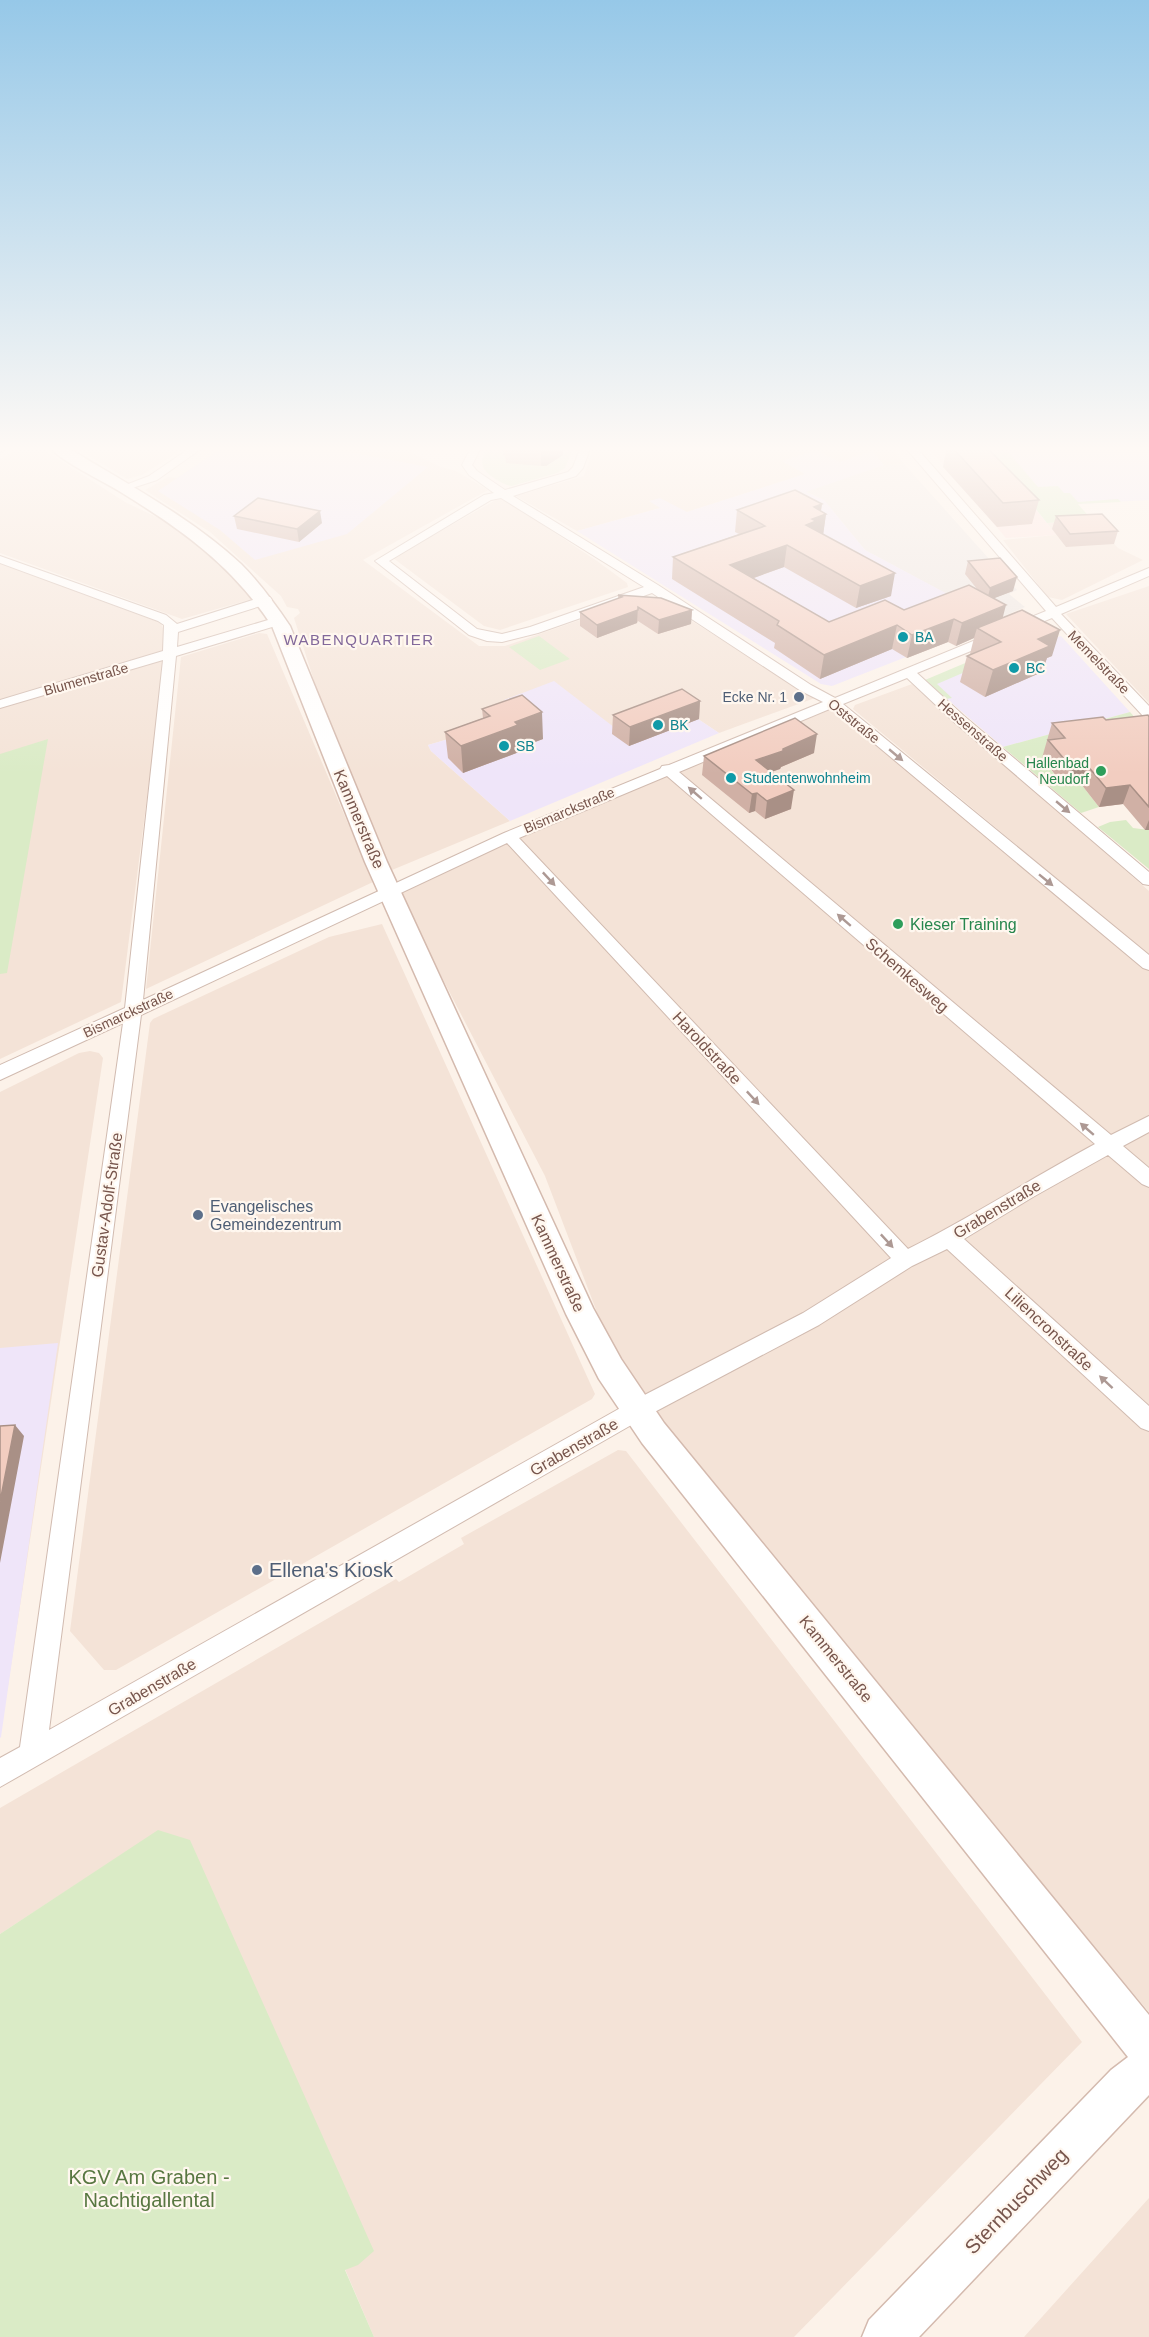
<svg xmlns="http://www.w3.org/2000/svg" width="1149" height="2337" viewBox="0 0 1149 2337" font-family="Helvetica,sans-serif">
  <rect width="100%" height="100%" fill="#fcf2e9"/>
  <path fill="#f4e3d7" d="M25,446H38L125,502L192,534L252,599L182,619L0,553V459Z
    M73,446H188L142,475L127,479Z
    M225,446H398L441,467L456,471L488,490L363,560L479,646H505L646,597L655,598L815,698L719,733L680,707L619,731L504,700L524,717L428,745L431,751L510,821L392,870L338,756L294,618L300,613L298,609L287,607L281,596L210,532L145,490L168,477L177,478Z
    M594,446H891L904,464L884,465L872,451L840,462L783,461L806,474L687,512L660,508L577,531L516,496L584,476Z
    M504,499L597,561L627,583L628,587L500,630L484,626L393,558L496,500Z
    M1092,520L1118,548L1143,560L1062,600L1048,597L1003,540L1055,535L1047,523Z
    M0,563L161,623L167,640L121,1002L0,1059Z
    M1149,586V703L1066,614Z
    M259,633L267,634L373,882L146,989L181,657Z
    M912,684L1149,891V955L853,709L855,705Z
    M836,704L1149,965V2012L632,1404L545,1176L397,891Z
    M382,924L595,1394L592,1399L116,1670H104L70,1631L150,1023L153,1019L329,937Z
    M90,1051L99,1053L103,1058L0,1738V1092L79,1053Z
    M618,1450L626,1451L1082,2042L794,2337H374L158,1831L0,1934V1808L396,1579L399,1582L464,1544L461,1538Z
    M1149,2198V2337H1024Z"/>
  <path fill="#fde2dd" d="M927,446H986L1056,535L1006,538Z"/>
  <path fill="#ede6e2" d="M904,464L1017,590L1009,594L1025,607L995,620L984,614L865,550L824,500L805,491L884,465Z"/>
  <path fill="#efe5f9" d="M225,446H343L339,450L428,467L347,534L255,560L220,530L158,491Z
    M986,446H1149V500L1078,504L1047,523Z
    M816,450L840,462L872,451L884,465L806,492L824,500L865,550L998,621L832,686L821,684L577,531L660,508L649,501L660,498L687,512L805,474L782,461Z
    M1061,636L1130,712L1003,747L925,680Z
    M554,681L619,731L680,707L719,733L510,821L431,751L428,745L524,717L504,700Z
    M58,1343L1,1737L0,1738V1348Z"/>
  <path fill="#daebc6" d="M488,446H574L565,468L557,473L512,486C505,485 500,482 494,478C479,468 480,461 488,446Z
    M986,446H1003L1038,487L1058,486L1064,493H1070L1078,502L1118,499L1121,502L1078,504L1092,520L1047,523Z
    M539,636L570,659L540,670L509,647Z
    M970,661L979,666L937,684L952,698L946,699L925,680Z
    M1130,712L1149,733L1047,742L1058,756L1042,759L1064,786L1081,784L1099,807L1081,813L1003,747Z
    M48,739L7,973L0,974V754Z
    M1126,820L1133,828L1149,830V869L1098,827L1110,822Z
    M158,1830L190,1840L374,2251L358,2265L345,2270L374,2337H0V1934Z"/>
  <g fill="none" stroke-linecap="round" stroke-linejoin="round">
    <defs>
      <path id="street" d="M193,446H205L157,480L123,491L118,488L149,476Z
        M472,446H482L472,465L477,471L505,490L568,472L573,467L581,446H591L583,468L576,476L513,496L658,585L811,685L835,698L1046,611L904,446H915L1056,607L1149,568V576L1061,614L1149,706V718L1144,717L1052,618L917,673L964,716L1149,872V885L1143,884L954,722L907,678L843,704L1149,955V970L1143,968L832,708L679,772L1111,1135L1149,1116V1132L1123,1146L1149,1168V1187L1142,1184L1108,1155L1033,1197L964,1239L1149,1406V1431L1141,1428L947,1249L912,1266L819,1325L647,1416L0,1787V1758L20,1747L123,1023L0,1080V1065L125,1008L163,660L0,708V700L163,651L164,625L158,621L0,563V556L166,615L177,624L262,597H270L272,600L270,603L178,632L177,647L278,617L284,621L282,624L176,656L143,1000L504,833L660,769L662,766L669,765L823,702L801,691L652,593L538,633L502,642L487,641L469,635L375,561L484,495L494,493L469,475L462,465ZM501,498L644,587L530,627L502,634L477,629L389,561L491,500ZM667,776L1095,1144C1032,1178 972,1217 908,1249L519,838ZM507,843L891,1258L803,1313L631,1402L49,1730L141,1015Z"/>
      <path id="secondary" d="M0,446H11L0,452Z
        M65,446C125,483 189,516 241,564C260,583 275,604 290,626L387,862L593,1308L621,1359L664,1423L1149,2015V2095L919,2337H862L869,2320L1111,2070L1128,2057L642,1443L599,1379L566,1314L365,862L272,626C232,565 181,529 119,491C101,480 61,461 49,447Z"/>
    </defs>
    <use href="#street" stroke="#d1bbb0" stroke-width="2"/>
    <use href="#secondary" stroke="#d4baae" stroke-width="3"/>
    <use href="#street" fill="#fff" fill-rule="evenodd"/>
    <use href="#secondary" fill="#fff" fill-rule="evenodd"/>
  </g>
  <path fill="#d0b0a5" d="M503,446H563V455L546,466H541L506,463L505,455H503Z
    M947,446H985L1039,500L1032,524L997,527L943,467Z
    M822,504L821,511L826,514L823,534L891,596L856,608L784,567L754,578L829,622L904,610L977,589L965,574L968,561L1013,591L994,598L1002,618L1052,656L1047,658L1042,672L985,697L960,682L967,656L970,654L974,638L956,646L948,642L907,658L892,649L820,679L774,648L775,643L672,579L673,557L739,534L735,532L737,510Z
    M234,516L322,523L299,542L237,529Z
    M1056,516L1118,531L1114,544L1066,547L1052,529Z
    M618,595L692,610L691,624L658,634L638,621L637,623L597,638L580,626V612L618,599Z
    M700,701L699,719L629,746L612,734L613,715Z
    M482,709L543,739L519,748V752L463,773L448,758L445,732L483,718Z
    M1149,717V830H1145L1123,804L1099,807L1081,784L1064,786L1042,758L1052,723Z
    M814,753L781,767L780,769L771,772L791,809L765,819L755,811L749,813L702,775L704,756Z"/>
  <path fill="#a99086" d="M551,446H563V455L546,466H541V450Z
    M822,504L820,516L826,514L823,536L806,525L814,507Z
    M320,511L322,523L299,542L297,529Z
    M787,545L784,567L728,587L730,565Z
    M895,573L891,596L856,608L860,586Z
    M1017,577L1013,591L987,601L990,588Z
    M1006,605L1000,628H977L974,638L956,646L962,623Z
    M638,607L637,623L597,638V625Z
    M692,610L691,624L658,634L659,620Z
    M954,619L948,642L907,658L912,635Z
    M897,625L892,649L820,679L824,655Z
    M1060,630L1052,656L1047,658L1042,672L985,697L993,670L1038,639Z
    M700,701L699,719L629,746L630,727Z
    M542,712L543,739L519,748V752L463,773L461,746L515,722Z
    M817,734L814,753L781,767L780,769L753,778L756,760Z
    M1087,765L1081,784L1064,786L1071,767Z
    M1130,785L1123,804L1099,807L1106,788Z
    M794,790L791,809L765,819L767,801Z
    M757,793L755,811L749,813L752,794Z
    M1149,820V830H1145Z
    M15,1425L24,1436L0,1563V1502Z"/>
  <path fill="#f2cdc0" stroke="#a99086" stroke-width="1.5" d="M505,446H551L546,449L541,450Z
    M951,446H985L1039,500L1003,503Z
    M795,490L822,504L814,507L826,514L812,519L816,521L806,525L895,573L860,586L787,545L730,565L829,622L885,600L904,610L969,585L1006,605L962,623L954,619L912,635L897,625L824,655L777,625L779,621L673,557L765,526L737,510Z
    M258,498L320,511L297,529L234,516Z
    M1102,514L1118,531L1070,534L1056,516Z
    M1000,558L1017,577L990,588L968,561Z
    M618,595L661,598L692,610L659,620L638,607V610L597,625L580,612L622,597Z
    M1022,610L1060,630L1038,639L1050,646L993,670L967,656L1001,642L977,628Z
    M682,689L700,701L630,727L613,715Z
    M522,695L542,712L515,722L518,725L461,746L445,732L490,716L482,709Z
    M1148,715L1149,717V807L1130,785L1106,788L1087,765L1071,767L1048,740L1065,738L1052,723L1103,717L1106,720Z
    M795,718L817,734L783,749V751L756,760L794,790L767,801L757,793L752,794L704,756Z
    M15,1425L0,1502V1426Z"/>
  <defs><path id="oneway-solid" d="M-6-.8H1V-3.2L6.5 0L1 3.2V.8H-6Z" transform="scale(1.5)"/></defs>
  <g fill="#ad9994">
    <use href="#oneway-solid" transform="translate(896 755) rotate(40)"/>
    <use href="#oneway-solid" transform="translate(695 793) rotate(-139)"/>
    <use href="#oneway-solid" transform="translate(1063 807) rotate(40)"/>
    <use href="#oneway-solid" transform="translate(549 879) rotate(47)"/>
    <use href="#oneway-solid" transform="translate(1046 880) rotate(39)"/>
    <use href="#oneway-solid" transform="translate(844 920) rotate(-139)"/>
    <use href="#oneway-solid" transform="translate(753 1098) rotate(47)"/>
    <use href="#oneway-solid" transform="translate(1087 1129) rotate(-139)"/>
    <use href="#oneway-solid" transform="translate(887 1241) rotate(47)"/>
    <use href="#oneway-solid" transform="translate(1106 1382) rotate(-137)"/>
  </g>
  <linearGradient id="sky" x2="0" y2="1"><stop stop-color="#96c8e8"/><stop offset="0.58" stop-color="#fef9f5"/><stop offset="1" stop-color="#fef9f5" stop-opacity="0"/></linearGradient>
  <rect width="1149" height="774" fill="url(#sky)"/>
  <g fill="#0f9aa8" stroke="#fff7ef" stroke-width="2">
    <circle cx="903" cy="637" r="6"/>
    <circle cx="1014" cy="668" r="6"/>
    <circle cx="658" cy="725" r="6"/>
    <circle cx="504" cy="746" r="6"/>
    <circle cx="731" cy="778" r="6"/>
  </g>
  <g fill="#5c6f8a" stroke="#fff7ef" stroke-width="2">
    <circle cx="799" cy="697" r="6"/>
    <circle cx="198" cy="1215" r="6"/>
    <circle cx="257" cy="1570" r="6"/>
  </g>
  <g fill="#2e9e5b" stroke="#fff7ef" stroke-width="2">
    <circle cx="1101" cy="771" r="6"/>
    <circle cx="898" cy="924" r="6"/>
  </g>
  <g text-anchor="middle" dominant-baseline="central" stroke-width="4.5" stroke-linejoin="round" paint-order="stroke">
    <g font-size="14" fill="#0d838f" stroke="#fff7ef" text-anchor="start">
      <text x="915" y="637">BA</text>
      <text x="1026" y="668">BC</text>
      <text x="670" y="725">BK</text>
      <text x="516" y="746">SB</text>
      <text x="743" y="778">Studentenwohnheim</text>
    </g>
    <g font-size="14" fill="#77554c" stroke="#fff7ef">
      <text transform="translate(1099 662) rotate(46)">Memelstraße</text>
      <text transform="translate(86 679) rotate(-16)">Blumenstraße</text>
      <text transform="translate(854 721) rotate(39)">Oststraße</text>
      <text transform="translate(973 730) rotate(41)">Hessenstraße</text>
      <text transform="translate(569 810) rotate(-23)">Bismarckstraße</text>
      <text transform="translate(128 1013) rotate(-25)">Bismarckstraße</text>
    </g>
    <g font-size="14" fill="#4e5e75" stroke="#fff7ef" text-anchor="end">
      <text x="787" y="697">Ecke Nr. 1</text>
    </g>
    <g font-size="14" fill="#27864d" stroke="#fff7ef" text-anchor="end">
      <text x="1089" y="763">Hallenbad<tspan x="1089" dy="16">Neudorf</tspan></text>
    </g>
    <g font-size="15" letter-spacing="1.5" fill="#82689a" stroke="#fff7ef">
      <text x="359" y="639">WABENQUARTIER</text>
    </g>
    <g font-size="16" fill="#77554c" stroke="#fff7ef">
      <text transform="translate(359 819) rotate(67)">Kammerstraße</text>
      <text transform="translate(907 975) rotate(41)">Schemkesweg</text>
      <text transform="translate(707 1048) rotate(47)">Haroldstraße</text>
      <text transform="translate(107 1205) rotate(-82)">Gustav-Adolf-Straße</text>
      <text transform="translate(997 1209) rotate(-31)">Grabenstraße</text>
      <text transform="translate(558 1263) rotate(65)">Kammerstraße</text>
      <text transform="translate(1049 1329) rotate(43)">Liliencronstraße</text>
      <text transform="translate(574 1447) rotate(-30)">Grabenstraße</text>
      <text transform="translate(836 1659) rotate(51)">Kammerstraße</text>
      <text transform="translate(152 1687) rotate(-30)">Grabenstraße</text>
    </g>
    <g font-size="16" fill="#27864d" stroke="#fff7ef" text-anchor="start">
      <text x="910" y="924">Kieser Training</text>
    </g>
    <g font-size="16" fill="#4e5e75" stroke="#fff7ef" text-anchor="start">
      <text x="210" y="1206">Evangelisches<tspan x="210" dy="18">Gemeindezentrum</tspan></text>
    </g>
    <g font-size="20" fill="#4e5e75" stroke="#fff7ef" text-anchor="start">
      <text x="269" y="1570">Ellena's Kiosk</text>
    </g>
    <g font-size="20" fill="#587741" stroke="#fff7ef">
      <text x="149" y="2177">KGV Am Graben -<tspan x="149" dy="23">Nachtigallental</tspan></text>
    </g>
    <g font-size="20" fill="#77554c" stroke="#fff7ef">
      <text transform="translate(1016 2201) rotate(-46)">Sternbuschweg</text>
    </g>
  </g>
</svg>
